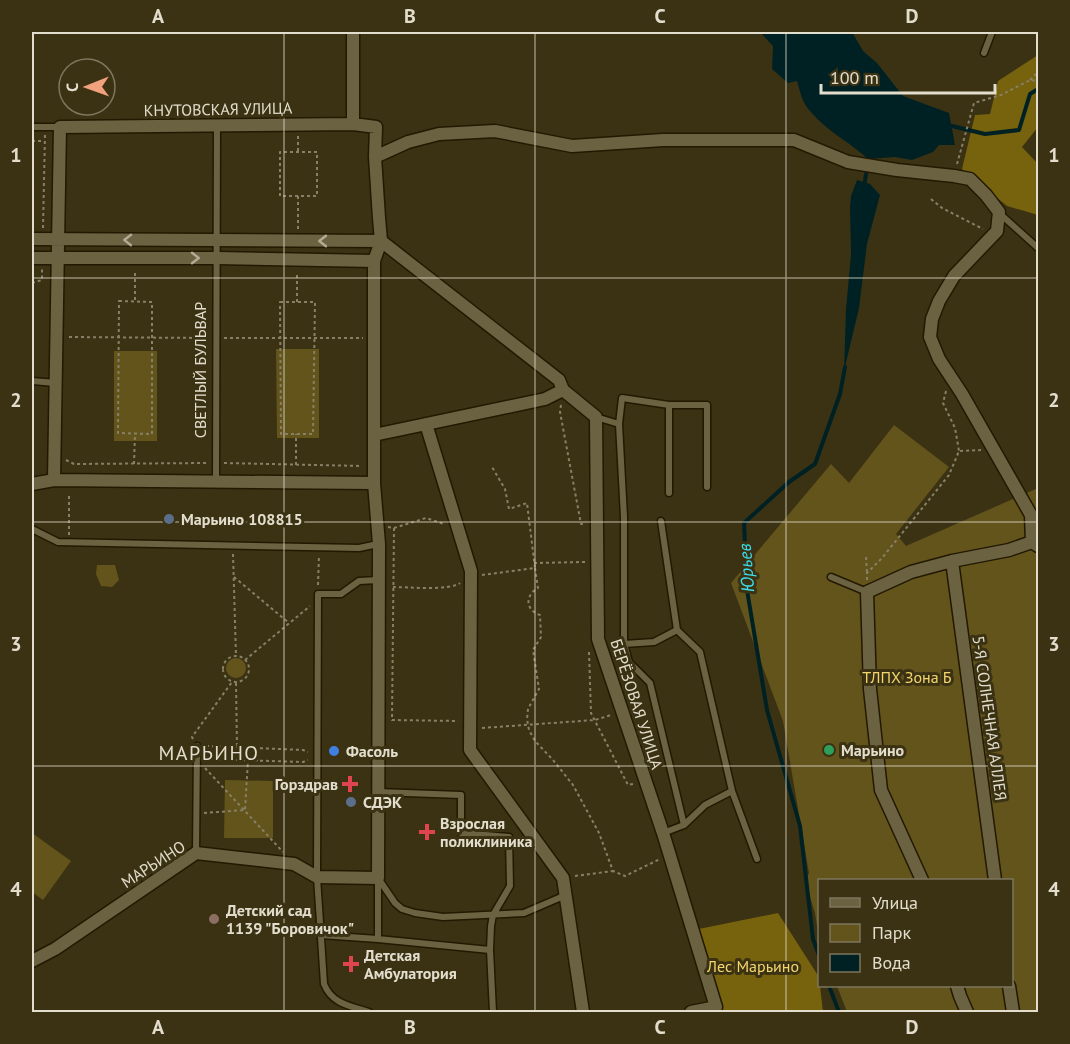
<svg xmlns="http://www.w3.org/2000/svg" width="1070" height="1044" viewBox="0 0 1070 1044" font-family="'PT Sans',sans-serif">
  <rect width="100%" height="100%" fill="#3b3213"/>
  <path fill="#63541c" d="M276,349H319V438H277Z
    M114,351H157V441H114Z
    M894,425L949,467L896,534L906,546L1038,488V1012H847L837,986H1012V880H820L819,938L815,913L805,881L809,873L783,721L731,583L831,464L849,483Z
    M97,565H115L119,580L112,587L101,586L96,574Z
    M226 668a10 10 0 1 1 20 0a10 10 0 1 1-20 0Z
    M225,780L273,781V838H224Z
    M32,833L71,861L43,900L32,892Z"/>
  <path fill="#77620d" d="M1038,55V127L1022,147L1038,164V215L1007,206L962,169L975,115L990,114L998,81Z
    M778,913L819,977L823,1012H713L689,931Z"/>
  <path fill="#002124" d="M760,32H852L863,51L877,63L903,96L949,113L955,145H939L933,152L912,160L895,157L868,159C850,142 826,131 810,111C802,103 800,91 797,81L788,83L772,69L773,46Z
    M857,180L870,184L880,195L867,244L859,308L844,371L846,309L851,255L850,208L851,196Z"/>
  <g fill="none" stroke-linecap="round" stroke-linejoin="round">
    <path stroke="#002124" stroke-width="4" d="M952,126L985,134L1019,130L1030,94L1038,89
      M864,187L866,174
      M820,958L813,939L800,826L767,710L747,590L744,523L789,482L815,464L840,394L845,367
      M829,986L839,1012"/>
    <defs>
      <path id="lane" d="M984,53L992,32
        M32,127H60
        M999,213L1038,248
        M32,381L56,383
        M669,405V493
        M596,417L619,424L624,517V644L629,662L650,683L684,825
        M619,424L622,398L669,405H707V487
        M216,481L217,126
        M661,521L677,630L700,652L732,791L757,859
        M32,529L58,542L359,548L378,544
        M831,577L867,592
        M624,644L654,642L677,630
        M378,792L461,795V833L509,837L510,886L493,915L491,926L490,950L493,1012
        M663,833L684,825L705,805L732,791
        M196,853L197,746
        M378,878L395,903L402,909L415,913L443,917L524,913L566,895
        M378,879V939L490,950
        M321,935L378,939
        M369,1012C350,1006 332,1004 324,984L317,877L318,594H341L359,581L378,580"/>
      <path id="street" d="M353,124V32
        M375,157L408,142L439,134L495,131L572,146L663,140H794L848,162L897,170L954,176L970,179L986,195L999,212L997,231L954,276L939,301L932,319L930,337L939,359L962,394L1031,515L1032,542L1038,546
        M32,239L381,241L559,380L563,390
        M32,258H216L374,261
        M563,390L596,417L598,639L663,833L716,1007L691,1012
        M426,424L471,571L470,750L563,878L583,1012
        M374,435L545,399L563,390
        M32,484L54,480L374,483
        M952,561L995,880
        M922,880L881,790L870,689L867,592L911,572L952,561L1009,550L1032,542
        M32,961L55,949L196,853L294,864L317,877L378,878L379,544L374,483V261L381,241L379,218L375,157L376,127L353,124L60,127L54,480
        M957,986L960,996L967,1012
        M1009,986L1013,1012"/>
    </defs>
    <use href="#lane" stroke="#221900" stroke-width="9"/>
    <use href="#street" stroke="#221900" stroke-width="15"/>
    <path stroke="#878067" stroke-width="2" stroke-dasharray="3 3" stroke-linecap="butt" d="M1030,80L1038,72
      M298,136V152
      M32,141H44
      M957,164L974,103L1001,95L1030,80L1038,81
      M298,196H280V152H317V196H298V231
      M931,199L942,208L983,229
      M43,228L45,134
      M135,273V300
      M32,283L42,280V269
      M119,301L152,302V434L118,433Z
      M280,302H315L313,434H281Z
      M297,302V272
      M69,337L207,338
      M224,338H363
      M946,391L943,403L955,428L959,451
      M561,405L560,412L581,524L586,523
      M66,460L74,464L206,463
      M224,463L362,466
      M134,464L135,433
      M296,465V434
      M388,527L394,528L392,720L458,721
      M394,528L426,518L444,524
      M69,535V493
      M233,554L236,656
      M866,557L867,573
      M534,563L585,562
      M535,568L538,588C525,595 525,610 540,615L541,637L533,650L539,689L528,709L527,719L529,730L535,741L553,760L573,785L599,833L613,871L625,876L660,859
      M482,575L535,568L527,503L509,509L505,489L492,467
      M234,577L289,623
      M867,580V573L882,558L949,475L959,451L981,450
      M318,585L319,555
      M393,587C408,587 449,591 460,583
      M589,652L591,713L628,785L633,784
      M223 669a13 13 0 1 1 26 0a13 13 0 1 1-26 0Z
      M245,660L310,606
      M236,683L237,748
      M482,728L595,720L611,715
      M193,739L192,737L232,682
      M206,746L303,750L308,752
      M206,759L303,762L308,760
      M231,760L232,748
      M257,761L258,749
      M205,768L283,852
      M204,813L245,810L248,760
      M575,876L613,871"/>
    <use href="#lane" stroke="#6b6242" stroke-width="6"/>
    <use href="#street" stroke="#6b6242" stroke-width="12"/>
  </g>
  <defs><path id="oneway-chevron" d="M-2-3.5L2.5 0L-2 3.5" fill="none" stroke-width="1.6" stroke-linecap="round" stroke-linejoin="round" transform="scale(1.5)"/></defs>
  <g stroke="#b2ac95">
    <use href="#oneway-chevron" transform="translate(128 240) rotate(-179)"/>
    <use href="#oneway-chevron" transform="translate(323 241) rotate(180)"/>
    <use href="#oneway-chevron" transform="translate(195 258)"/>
  </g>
  <path fill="none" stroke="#e2ddcc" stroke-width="1.5" stroke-opacity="0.55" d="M284,32V1012M535,32V1012M786,32V1012M32,278H1038M32,522H1038M32,766H1038"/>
  <g fill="#5c6f8a" stroke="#3b3213" stroke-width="2">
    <circle cx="169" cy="519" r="6"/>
    <circle cx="351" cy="802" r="6"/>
  </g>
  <circle fill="#2e9e5b" stroke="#3b3213" stroke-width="2" cx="829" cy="750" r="6"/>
  <circle fill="#3f7fe0" stroke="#3b3213" stroke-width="2" cx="334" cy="751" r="6"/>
  <g fill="#e0444e" stroke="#3b3213" stroke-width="2">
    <path d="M347 775h6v6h6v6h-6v6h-6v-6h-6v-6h6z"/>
    <path d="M424 823h6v6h6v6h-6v6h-6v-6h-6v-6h6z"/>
    <path d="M348 955h6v6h6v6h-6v6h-6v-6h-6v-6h6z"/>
  </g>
  <circle fill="#8d6e63" stroke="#3b3213" stroke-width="2" cx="214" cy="919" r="6"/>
  <g text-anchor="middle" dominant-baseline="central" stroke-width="6" stroke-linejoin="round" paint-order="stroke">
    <g font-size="16" fill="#e2ddcc" stroke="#3b3213">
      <text transform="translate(218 109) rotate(-1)">КНУТОВСКАЯ УЛИЦА</text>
      <text transform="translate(200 370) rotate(-90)">СВЕТЛЫЙ БУЛЬВАР</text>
      <text transform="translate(637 704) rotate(72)">БЕРЁЗОВАЯ УЛИЦА</text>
      <text transform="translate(990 718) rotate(82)">5-Я СОЛНЕЧНАЯ АЛЛЕЯ</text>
      <text transform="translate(153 864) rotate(-33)">МАРЬИНО</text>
    </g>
    <g font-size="16" font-weight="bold" fill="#e2ddcc" stroke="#3b3213" text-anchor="start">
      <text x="181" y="519">Марьино 108815</text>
      <text x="841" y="750">Марьино</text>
      <text x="346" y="751">Фасоль</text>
      <text x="338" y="784" text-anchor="end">Горздрав</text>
      <text x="363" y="802">СДЭК</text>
      <text x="440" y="823">Взрослая<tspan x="440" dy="18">поликлиника</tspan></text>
      <text x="226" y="910">Детский сад<tspan x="226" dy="18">1139 "Боровичок"</tspan></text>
      <text x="364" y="955">Детская<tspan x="364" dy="18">Амбулатория</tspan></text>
    </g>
    <g font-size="16" fill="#f4d66d" stroke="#3b3213">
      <text x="907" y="677">ТЛПХ Зона Б</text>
      <text x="753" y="966">Лес Марьино</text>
    </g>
    <g font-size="18" font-style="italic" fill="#3bddeb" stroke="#3b3213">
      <text transform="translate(746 568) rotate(-94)">Юрьев</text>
    </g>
    <g font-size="20" letter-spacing="1.5" fill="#e2ddcc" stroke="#3b3213">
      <text x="209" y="753">МАРЬИНО</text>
    </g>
  </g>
  <rect width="1070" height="1044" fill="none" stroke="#3b3213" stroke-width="66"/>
  <rect x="818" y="879" width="195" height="108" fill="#3b3213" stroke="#7e765d" stroke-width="1.5"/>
  <rect x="830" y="898" width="30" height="9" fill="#6b6242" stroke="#7e765d" stroke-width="1.5"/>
  <text x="872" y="909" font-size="18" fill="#e2ddcc">Улица</text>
  <rect x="830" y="924" width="30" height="18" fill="#63541c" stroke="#7e765d" stroke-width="1.5"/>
  <text x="872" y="939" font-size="18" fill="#e2ddcc">Парк</text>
  <rect x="830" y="954" width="30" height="18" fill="#002124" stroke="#7e765d" stroke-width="1.5"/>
  <text x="872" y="969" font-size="18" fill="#e2ddcc">Вода</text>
  <g transform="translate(87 87) rotate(269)"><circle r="28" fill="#3b3213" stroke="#7e765d" stroke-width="1.5"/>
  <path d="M0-4.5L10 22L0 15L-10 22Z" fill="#f1a17d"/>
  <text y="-9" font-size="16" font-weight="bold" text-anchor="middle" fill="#e2ddcc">С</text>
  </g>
  <path d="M821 84v9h174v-9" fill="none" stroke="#e2ddcc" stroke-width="3"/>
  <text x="830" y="84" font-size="18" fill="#e2ddcc" stroke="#3b3213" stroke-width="4.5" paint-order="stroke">100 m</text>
  <rect x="33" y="33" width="1004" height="978" fill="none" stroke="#e2ddcc" stroke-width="2"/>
  <g font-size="20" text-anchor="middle" font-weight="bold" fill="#e2ddcc">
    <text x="158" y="23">A</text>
    <text x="410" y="23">B</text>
    <text x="660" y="23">C</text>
    <text x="912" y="23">D</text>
    <text x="16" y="162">1</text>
    <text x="1054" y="162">1</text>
    <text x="16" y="407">2</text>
    <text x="1054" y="407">2</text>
    <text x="16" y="651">3</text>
    <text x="1054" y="651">3</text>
    <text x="16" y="896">4</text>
    <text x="1054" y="896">4</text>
    <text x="158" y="1034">A</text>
    <text x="410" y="1034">B</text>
    <text x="660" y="1034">C</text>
    <text x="912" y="1034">D</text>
  </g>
</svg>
